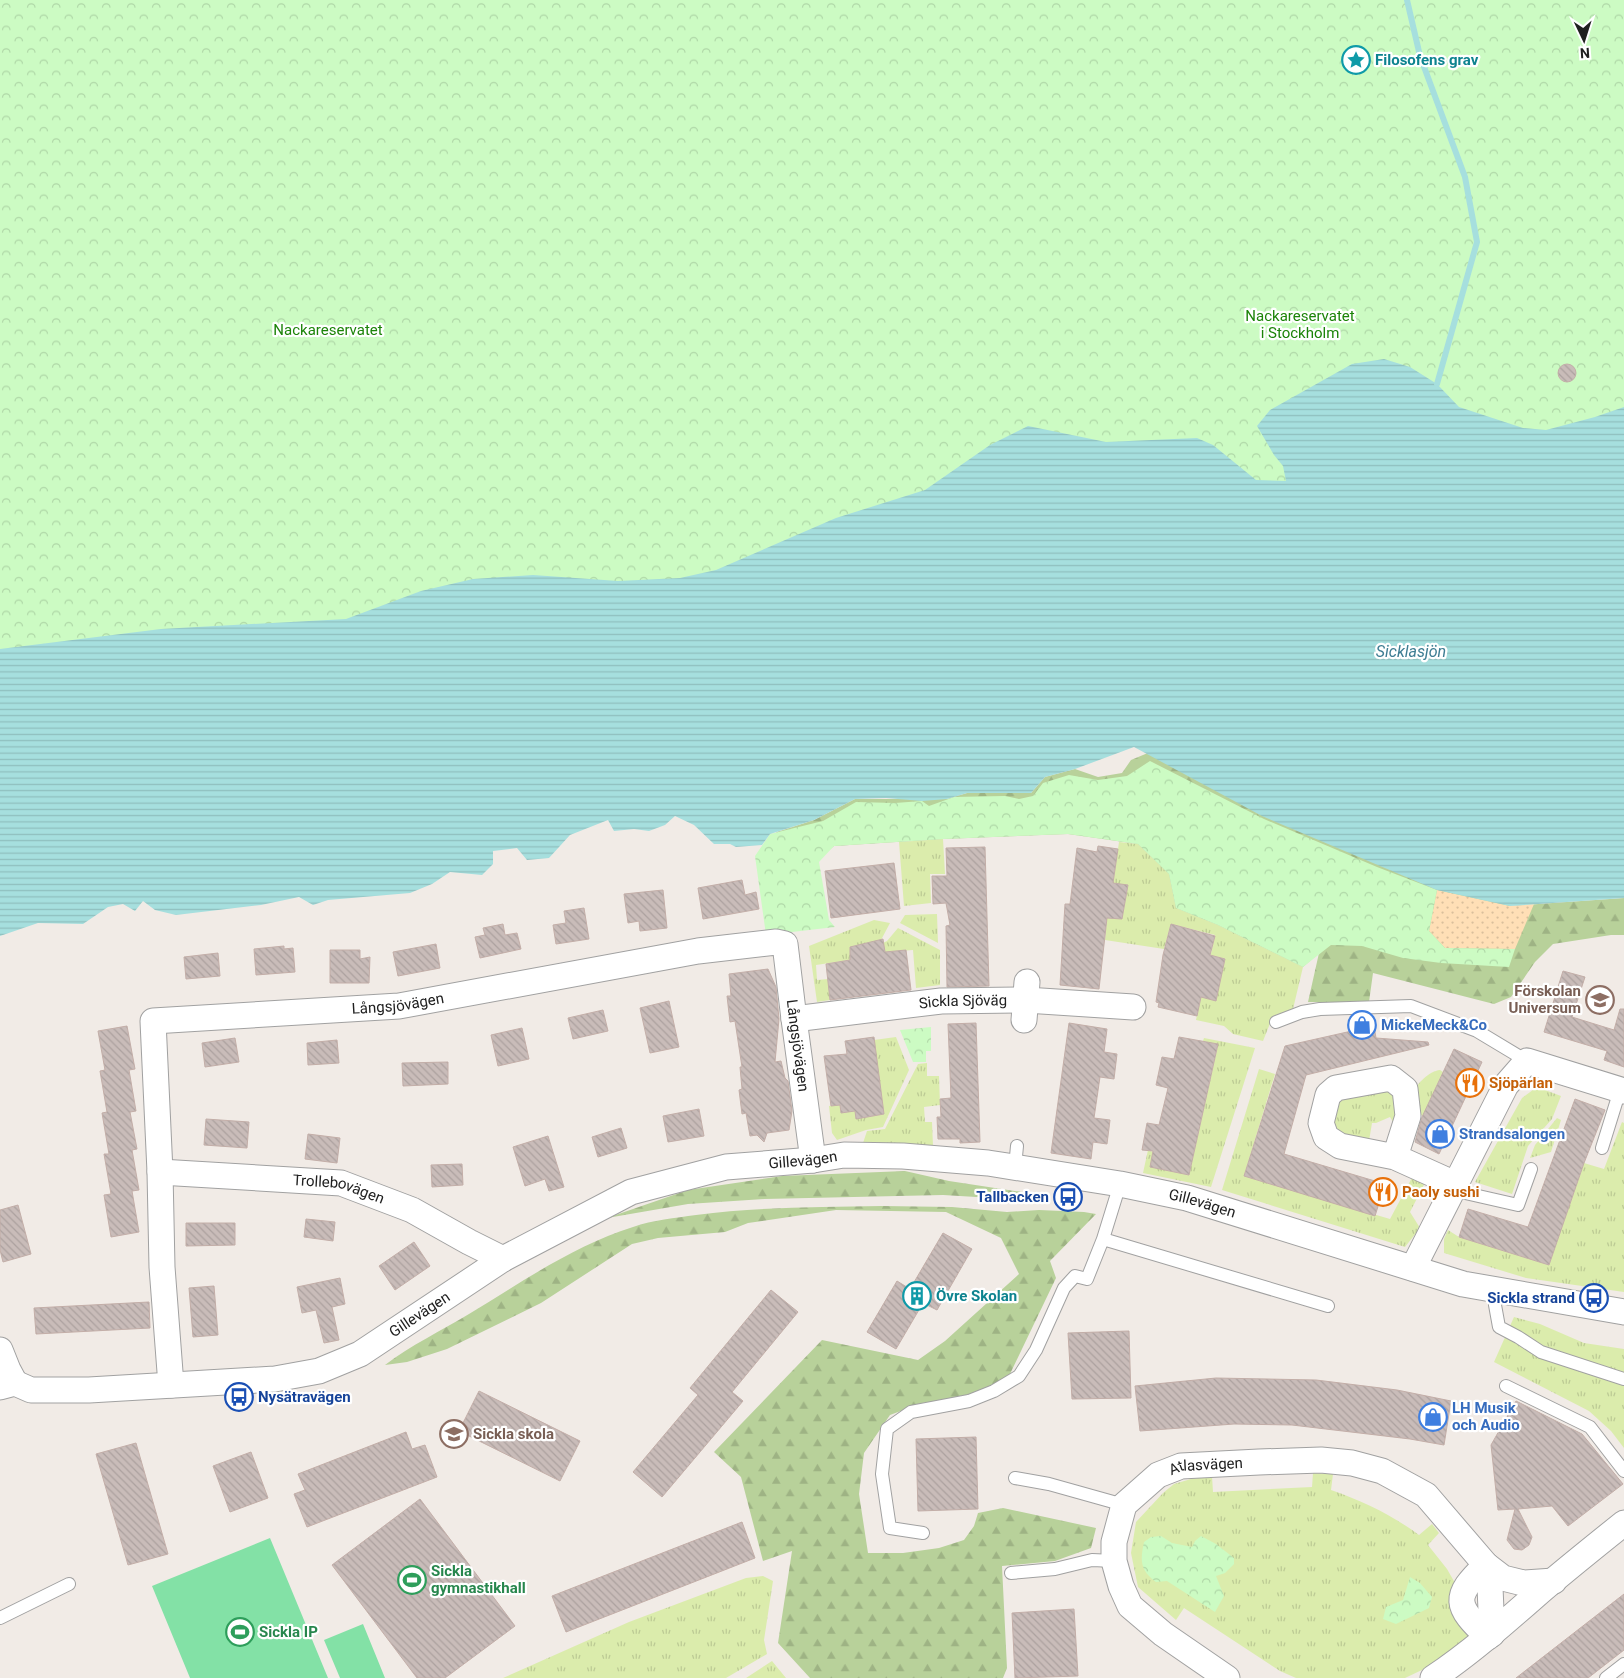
<svg xmlns="http://www.w3.org/2000/svg" width="1624" height="1678" viewBox="0 0 1624 1678" font-family="Roboto,sans-serif">
  <defs>
    <pattern id="grass-tufts" width="24" height="20" patternUnits="userSpaceOnUse" patternTransform="scale(1.25)"><rect width="24" height="20" fill="#dbecac"/><path d="M3 7l-1-3M5 7V3M7 7l1-3M15 17l-1-3M17 17v-4M19 17l1-3" fill="none" stroke="#bcca94"/></pattern>
    <pattern id="forest-firs" width="22" height="20" patternUnits="userSpaceOnUse" patternTransform="scale(1.25)"><rect width="22" height="20" fill="#b8d19a"/><path d="M5 1l3.5 6h-7zM16 11l3.5 6h-7z" fill="#9eb384"/></pattern>
    <pattern id="sand-dots" width="8" height="8" patternUnits="userSpaceOnUse" patternTransform="scale(1.25)"><rect width="8" height="8" fill="#ffdfb6"/><path d="M2 2h.1M6 6h.1" fill="none" stroke="#dabf9c" stroke-width="1.8" stroke-linecap="round"/></pattern>
    <pattern id="park-crowns" width="20" height="18" patternUnits="userSpaceOnUse" patternTransform="scale(1.25)"><rect width="20" height="18" fill="#ccfbc3"/><path d="M2 6a3 3 0 1 1 6 0M12 15a3 3 0 1 1 6 0" fill="none" stroke="#afd7a7"/></pattern>
    <pattern id="water-rules" width="6" height="5" patternUnits="userSpaceOnUse" patternTransform="scale(1.25)"><rect width="6" height="5" fill="#a6dfde"/><path d="M0 2.5h6" fill="none" stroke="#8fbfbe"/></pattern>
    <pattern id="building-back-hatch" width="6" height="6" patternUnits="userSpaceOnUse" patternTransform="scale(1.25)"><rect width="6" height="6" fill="#c9bcb9"/><path d="M-1 5l2 2M0 0l6 6M5-1l2 2" fill="none" stroke="#aca19f"/></pattern>
  </defs>
  <rect width="100%" height="100%" fill="#f1ebe6"/>
  <path fill="url(#grass-tufts)" d="M943,839L945,874H930L931,903L904,906L899,842Z
    M1119,842L1138,844L1169,874L1176,908L1218,925L1303,967L1293,1009L1273,1016L1263,1041L1233,1034L1224,1026L1196,1020L1201,997L1216,1000L1225,959L1215,956L1214,959L1210,958L1215,935L1171,924L1164,949L1105,940L1107,918L1122,919L1128,886L1113,883Z
    M937,914L938,943L900,923L905,915Z
    M874,920L890,923L881,940L850,947V960L816,965L817,980L828,979L830,1000L817,1002L809,946Z
    M898,928L940,950V985L916,988L913,950L885,952L883,943L887,941Z
    M896,1037L909,1070L883,1127L866,1130L837,1140L832,1133L829,1106L840,1105L841,1113L855,1111L856,1119L884,1114L874,1040Z
    M1204,1038L1255,1048L1211,1187L1143,1173L1148,1150L1153,1152L1151,1167L1189,1175L1218,1045L1203,1041Z
    M927,1063V1076H939L940,1105L924,1107L925,1122H932L933,1146L863,1143L867,1131L885,1129L918,1064Z
    M1259,1069L1275,1074L1244,1176L1390,1219L1415,1172L1428,1177L1410,1212L1420,1228L1405,1247L1222,1190Z
    M1440,1070L1443,1072L1423,1116L1412,1111C1413,1106 1412,1099 1413,1094C1416,1084 1429,1071 1440,1070Z
    M1390,1084L1399,1112L1393,1122L1390,1117L1376,1123H1372L1369,1141L1338,1138L1329,1116L1335,1100Z
    M1537,1087L1561,1096L1552,1119L1528,1146L1512,1194L1475,1182L1522,1098Z
    M1557,1118L1561,1120L1551,1152L1530,1158L1535,1145Z
    M1622,1122L1624,1123V1292L1526,1278L1444,1253V1239L1448,1230L1459,1237L1549,1265L1584,1163L1604,1169Z
    M1514,1317L1540,1324L1584,1343L1624,1349V1448L1611,1431L1589,1411L1494,1362Z
    M1313,1473L1333,1474L1331,1490C1363,1501 1392,1515 1419,1535L1432,1524L1439,1533L1428,1545L1447,1569L1455,1583L1471,1637L1441,1661L1405,1678H1296L1280,1671L1184,1608L1176,1620L1138,1587L1131,1553L1136,1522L1163,1493L1174,1484L1191,1479L1212,1476L1213,1492L1312,1487Z
    M763,1576L773,1581L764,1640L767,1654L726,1678H503L629,1622L746,1578Z
    M772,1661L786,1678H746Z"/>
  <path fill="url(#forest-firs)" d="M1155,750L1511,906L1624,898V935H1611L1553,944L1535,962L1511,997L1494,1004L1373,973L1369,1002H1308L1319,953L1303,967L1218,925L1176,908L1169,874L1138,844L1068,834L943,839L834,846L808,867L765,846L777,832L814,820L855,799H947L967,793H1031L1045,777L1075,769L1098,777L1122,773L1131,760Z
    M905,1171L949,1181L1042,1195V1201L943,1195L764,1199L688,1204L607,1218L688,1190L782,1176Z
    M882,1206L952,1207L1007,1212L1039,1210L1084,1212L1096,1214L1050,1261L1056,1278L1010,1374L983,1392L942,1401L922,1403L890,1415L864,1453L859,1494L868,1553H903L939,1548L964,1540L974,1526L978,1513L1003,1508L1096,1528L1091,1548L1055,1561L1002,1566L1007,1668L1003,1678H810L778,1643L792,1551L763,1561L741,1477L714,1452L822,1340L918,1360L945,1341L1019,1274L1001,1238L946,1212L836,1210L748,1223L725,1232L658,1238L632,1244L541,1303L447,1349L407,1362L385,1365C411,1345 441,1331 469,1314C522,1282 573,1246 633,1227C653,1220 675,1218 696,1215C758,1207 820,1207 882,1206Z"/>
  <path fill="url(#sand-dots)" d="M1437,890L1510,906L1534,904L1515,949L1445,948L1429,931Z"/>
  <path fill="url(#park-crowns)" d="M0,0H1624V703L0,791Z
    M1150,761L1264,819L1377,867L1437,890L1429,931L1445,948L1515,949L1509,967L1441,963L1403,958L1362,946L1331,945L1303,967L1218,925L1176,908L1169,874L1138,844L1068,834L943,839L834,846L819,862L829,920L835,927L766,935L755,856L770,834L823,821L856,802L895,803L922,801L929,806L954,797L1005,796L1019,799L1033,796L1043,783L1069,775L1098,780L1127,776Z
    M931,1027V1051H926V1062H913L900,1030Z
    M1161,1536L1172,1543L1192,1547L1195,1541L1201,1536L1216,1544L1234,1558V1564L1225,1573L1216,1576L1224,1596L1215,1612L1167,1581L1156,1582C1140,1570 1140,1561 1144,1542L1151,1537Z
    M1410,1577L1420,1583L1432,1597L1429,1608L1396,1624L1383,1619L1386,1607L1403,1600Z"/>
  <path fill="#83e1a6" d="M270,1538L328,1678H190L152,1586Z
    M363,1624L385,1678H340L324,1640Z"/>
  <path fill="url(#water-rules)" d="M1384,359L1410,367L1437,384L1459,407L1523,428L1546,430L1595,417L1624,407V898L1510,906L1437,890L1262,816L1134,747L1075,769L1045,777L1031,793H967L947,799L922,801L886,798L855,799L814,820L770,834L762,845L736,847L730,844H714L694,825L675,816L665,825L649,831L634,829L614,831L608,820L570,835L549,858L527,860L517,848L493,851V864L482,875L450,872L432,884L410,893L328,900L313,905L299,897L261,905L176,915L155,910L143,901L135,911L123,904L108,907L83,924L38,923L0,936V649L161,629L346,619L421,591L473,579L533,575L618,581L680,578L716,570L836,518L925,490L990,445L1028,426L1106,442L1197,438L1213,445L1256,480L1286,481L1283,466L1274,455L1257,426L1270,410L1352,364Z"/>
  <g fill="none" stroke-linecap="round" stroke-linejoin="round">
    <path stroke="#a6dfde" stroke-width="6" d="M1407,0L1420,56L1465,177L1477,242L1437,384"/>
  </g>
  <path fill="url(#building-back-hatch)" stroke="#c3aea8" d="M1558 373a9 9 0 1 1 18 0a9 9 0 1 1-18 0Z
    M1098,846L1118,849L1113,883L1128,885L1122,919L1107,918L1099,989L1060,985L1065,904H1070L1077,848L1097,852Z
    M985,847L989,986L947,987L946,926L950,925L946,903L933,904L932,876H947L946,848Z
    M894,863L900,909L831,918L825,871Z
    M742,880L745,895L756,892L759,909L703,919L698,888Z
    M663,890L667,928L640,931L639,921L628,923L624,894Z
    M584,908L589,939L556,944L553,925L566,923L564,911Z
    M503,924L505,935L517,933L521,949L480,958L475,937L485,935L483,928Z
    M1171,924L1215,936L1210,955L1225,959L1216,1001L1201,997L1197,1016L1158,1007L1159,1003L1156,1002L1163,955Z
    M883,939L885,952L906,950L911,990L830,1000L826,964L850,960V947Z
    M436,944L440,968L398,976L393,952Z
    M284,946V949L293,948L295,972L256,975L254,949Z
    M330,950H360V959L370,957L369,983H330Z
    M218,953L220,976L186,979L184,957Z
    M768,969L776,987L779,1019L775,1062L781,1061L785,1078L788,1081L792,1111L789,1130L767,1133L764,1142L757,1135L750,1136L746,1113L742,1114L739,1090L742,1089L740,1067H742L735,1021L730,1022L727,996H731L729,974Z
    M1563,971L1585,977L1572,1017L1614,1030L1620,1009H1624V1067L1604,1060L1607,1051L1544,1032Z
    M669,1001L679,1047L650,1053L640,1008Z
    M603,1010L608,1031L573,1039L568,1018Z
    M976,1023L980,1142L960,1143V1139H938L937,1117H941L940,1099L951,1098L948,1024Z
    M1069,1023L1107,1029L1104,1052L1117,1054L1114,1079L1100,1077L1094,1118L1110,1120L1107,1144L1093,1142L1091,1159L1051,1153Z
    M127,1026L135,1069L129,1070L136,1111L130,1112L137,1149L132,1150L139,1190L132,1191L139,1232L111,1237L104,1195L111,1194L104,1154H109L102,1113L107,1112L100,1071L105,1070L98,1031Z
    M1374,1026L1376,1038L1428,1042L1429,1045L1306,1075L1284,1154L1385,1184L1375,1216L1244,1176L1285,1046Z
    M522,1028L529,1059L498,1066L491,1035Z
    M874,1037L884,1114L856,1119L855,1111L841,1113L840,1105L831,1106L824,1056L847,1054L845,1041Z
    M1179,1037L1218,1044L1189,1175L1150,1167L1153,1151L1142,1150L1147,1123L1159,1125L1168,1088L1156,1085L1162,1057L1174,1059Z
    M235,1038L239,1062L205,1067L202,1043Z
    M337,1040L339,1063L308,1065L307,1043Z
    M1454,1049L1482,1062L1439,1154L1415,1142L1422,1117Z
    M448,1062V1084L403,1086L402,1063Z
    M1575,1099L1605,1110L1584,1163L1549,1265L1459,1237L1468,1209L1528,1227Z
    M699,1109L704,1136L668,1142L663,1116Z
    M206,1119L249,1122L247,1148L204,1145Z
    M621,1128L627,1148L598,1157L592,1137Z
    M308,1134L340,1138L337,1163L305,1159Z
    M548,1136L564,1187L549,1191L545,1179L525,1186L513,1147Z
    M462,1164L463,1185L432,1187L431,1165Z
    M18,1205L31,1254L3,1262L0,1250V1210Z
    M306,1219L335,1222L333,1241L304,1237Z
    M186,1223H235V1245L186,1246Z
    M943,1233L972,1249L937,1310L923,1303L896,1349L867,1332L897,1281L910,1289Z
    M414,1242L430,1266L395,1290L379,1266Z
    M340,1278L345,1304L332,1307L339,1340L324,1343L316,1310L302,1313L297,1287Z
    M214,1286L218,1335L193,1337L189,1288Z
    M771,1290L798,1312L732,1392L743,1401L662,1497L633,1472L698,1395L690,1388Z
    M149,1302L150,1328L36,1334L34,1308Z
    M1129,1331L1131,1398L1072,1399L1068,1333Z
    M1216,1378L1316,1380L1397,1390L1451,1401L1444,1445L1410,1439L1292,1425L1234,1424L1140,1431L1135,1386Z
    M479,1391L580,1441L560,1481L459,1431Z
    M1516,1401L1582,1434L1623,1484L1568,1526L1552,1506L1518,1509L1532,1537L1529,1545L1522,1550L1514,1549L1507,1540L1515,1509L1498,1510L1491,1445Z
    M406,1432L412,1449L425,1445L437,1477L307,1527L294,1494L305,1490L298,1474Z
    M976,1437L978,1509L918,1511L916,1439Z
    M136,1443L168,1554L128,1565L96,1454Z
    M251,1452L268,1498L230,1512L213,1466Z
    M420,1499L515,1626L445,1678H417L332,1565Z
    M742,1522L755,1558L566,1632L552,1596Z
    M1624,1594V1650L1588,1678H1516Z
    M1074,1609L1078,1676L1015,1678L1012,1613Z"/>
  <g fill="none" stroke-linecap="round" stroke-linejoin="round">
    <defs>
      <path id="lane" d="M1276,1022L1302,1012L1320,1009L1411,1006L1477,1031L1527,1061
        M1602,1148L1620,1090
        M1015,1167L1017,1146
        M1452,1190L1518,1205L1531,1169
        M1103,1239L1328,1306
        M1498,1290L1495,1305L1499,1327L1518,1337L1541,1352L1624,1379
        M1506,1386L1590,1427L1624,1471
        M1015,1478L1049,1484L1124,1505
        M923,1533L890,1528L882,1474L887,1429L911,1412L969,1401L994,1391L1019,1376L1036,1350L1064,1288L1075,1276L1087,1279L1103,1239L1120,1184
        M1011,1573L1055,1569L1092,1560L1114,1561
        M0,1618L69,1584
        M1606,1678L1624,1664"/>
      <g id="street">
        <path id="s1" d="M794,1019L941,1001L1026,1000L1133,1007"/>
        <path d="M1024,1020L1027,982"/>
        <path d="M1395,1157L1340,1146L1326,1137L1321,1123L1328,1095L1336,1088L1391,1078L1405,1089L1408,1116L1395,1157L1455,1184"/>
        <path id="s2" d="M160,1172L341,1183L412,1210L469,1242L503,1259"/>
        <path d="M1413,1268L1506,1085L1527,1061L1624,1091"/>
        <path d="M0,1350L8,1370L15,1383"/>
        <path id="s3" d="M171,1385L162,1267L160,1172L153,1021L399,1006L698,951L776,942L785,944L794,1019L813,1160"/>
        <path id="s4" d="M0,1387L15,1383L31,1390H89L275,1379L319,1371L360,1354L503,1259L631,1192L726,1167L813,1160L844,1155L903,1156L988,1163L1120,1184L1187,1198L1463,1284L1624,1312"/>
        <path d="M1486,1565C1452,1597 1455,1606 1488,1637"/>
        <path d="M1486,1565L1490,1587L1492,1634"/>
        <path id="s5" d="M1227,1678L1163,1634L1130,1606L1121,1586L1114,1561V1542L1124,1505L1158,1475L1181,1466L1259,1462L1321,1460L1352,1463L1382,1471L1426,1495L1486,1565L1503,1578L1523,1583L1554,1581"/>
        <path d="M1433,1678C1469,1654 1502,1625 1535,1596C1564,1571 1594,1547 1624,1523"/>
      </g>
    </defs>
    <use href="#lane" stroke="#a1a1a1" stroke-width="14"/>
    <use href="#street" stroke="#a1a1a1" stroke-width="27"/>
    <use href="#lane" stroke="#fff" stroke-width="12"/>
    <use href="#street" stroke="#fff" stroke-width="25"/>
  </g>
  <defs>
    <symbol id="sight-ring" viewBox="-11 -11 22 22"><circle r="9.5" fill="#fff" stroke="#0f9aa8" stroke-width="1.5"/><path d="M0-6L1.8-2.2L6-1.7L2.9 1.2L3.7 5.4L0 3.3L-3.7 5.4L-2.9 1.2L-6-1.7L-1.8-2.2Z" fill="#0f9aa8"/></symbol>
    <symbol id="school-ring" viewBox="-11 -11 22 22"><circle r="9.5" fill="#fff" stroke="#8d6e63" stroke-width="1.5"/><path d="M0-5L7-2L0 1L-7-2ZM-4 1L0 2.5L4 1V4Q0 6-4 4Z" fill="#8d6e63"/></symbol>
    <symbol id="shop-ring" viewBox="-11 -11 22 22"><circle r="9.5" fill="#fff" stroke="#3f7fe0" stroke-width="1.5"/><path d="M-5-2.5h2.3a2.7 3.5 0 0 1 5.4 0H5L5.5 6h-11ZM-1.5-2.5h3a1.5 2.3 0 0 0-3 0Z" fill="#3f7fe0"/></symbol>
    <symbol id="restaurant-ring" viewBox="-11 -11 22 22"><circle r="9.5" fill="#fff" stroke="#e8710a" stroke-width="1.5"/><path d="M-5-6h1v4h1v-4h1v4h1v-4h1v5L-1.5 .5V6h-2V.5L-5-1ZM5-6V6H3V1.5H1.5Q1.5-4 5-6Z" fill="#e8710a"/></symbol>
    <symbol id="bus-ring" viewBox="-11 -11 22 22"><circle r="9.5" fill="#fff" stroke="#1a4fb4" stroke-width="1.5"/><path d="M-5-6H5V4H4V6H2V4H-2V6H-4V4H-5ZM-3.5-4V0h7V-4ZM-3.5 1.2v1.5H-2V1.2ZM2 1.2v1.5H3.5V1.2Z" fill="#1a4fb4"/></symbol>
    <symbol id="building-ring" viewBox="-11 -11 22 22"><circle r="9.5" fill="#fff" stroke="#0f9aa8" stroke-width="1.5"/><path d="M-4-6H4V6H1V3H-1V6H-4ZM-2.5-4.3h1.7v1.8h-1.7ZM.8-4.3h1.7v1.8H.8ZM-2.5-1h1.7V.8h-1.7ZM.8-1h1.7V.8H.8Z" fill="#0f9aa8"/></symbol>
    <symbol id="stadium-ring" viewBox="-11 -11 22 22"><circle r="9.5" fill="#fff" stroke="#2e9e5b" stroke-width="1.5"/><path d="M0-5a6.5 5 0 1 0 0 10a6.5 5 0 1 0 0-10ZM-3.5-1.8h7v3.6h-7Z" fill="#2e9e5b"/></symbol>
  </defs>
  <g fill-rule="evenodd">
    <use href="#sight-ring" x="1340" y="44" width="32" height="32"/>
    <use href="#school-ring" x="1584" y="984" width="32" height="32"/>
    <use href="#shop-ring" x="1346" y="1009" width="32" height="32"/>
    <use href="#restaurant-ring" x="1454" y="1067" width="32" height="32"/>
    <use href="#shop-ring" x="1424" y="1118" width="32" height="32"/>
    <use href="#restaurant-ring" x="1367" y="1176" width="32" height="32"/>
    <use href="#bus-ring" x="1052" y="1181" width="32" height="32"/>
    <use href="#building-ring" x="901" y="1280" width="32" height="32"/>
    <use href="#bus-ring" x="1578" y="1282" width="32" height="32"/>
    <use href="#bus-ring" x="223" y="1381" width="32" height="32"/>
    <use href="#shop-ring" x="1417" y="1401" width="32" height="32"/>
    <use href="#school-ring" x="438" y="1418" width="32" height="32"/>
    <use href="#stadium-ring" x="396" y="1564" width="32" height="32"/>
    <use href="#stadium-ring" x="224" y="1616" width="32" height="32"/>
  </g>
  <g text-anchor="middle" dominant-baseline="central" stroke-width="4.5" stroke-linejoin="round" paint-order="stroke">
    <g font-size="15" font-weight="bold" fill="#0d838f" stroke="#fff" text-anchor="start">
      <text x="1375" y="60">Filosofens grav</text>
      <text x="936" y="1296">Övre Skolan</text>
    </g>
    <g font-size="15" fill="#1c8409" stroke="#fff">
      <text x="1300" y="316">Nackareservatet<tspan x="1300" dy="17">i Stockholm</tspan></text>
      <text x="328" y="330">Nackareservatet</text>
    </g>
    <g font-size="15" font-weight="bold" fill="#785e54" stroke="#fff" text-anchor="end">
      <text x="1581" y="991">Förskolan<tspan x="1581" dy="17">Universum</tspan></text>
      <text x="473" y="1434" text-anchor="start">Sickla skola</text>
    </g>
    <g font-size="15" fill="#202020" stroke="#fff">
      <text stroke="none"><textPath href="#s1" startOffset="170">Sickla Sjöväg</textPath></text>
      <text stroke="none"><textPath href="#s3" startOffset="610">Långsjövägen</textPath></text>
      <text stroke="none"><textPath href="#s3" startOffset="1105">Långsjövägen</textPath></text>
      <text stroke="none"><textPath href="#s4" startOffset="858">Gillevägen</textPath></text>
      <text stroke="none"><textPath href="#s2" startOffset="180">Trollebovägen</textPath></text>
      <text stroke="none"><textPath href="#s4" startOffset="1262">Gillevägen</textPath></text>
      <text stroke="none"><textPath href="#s4" startOffset="438">Gillevägen</textPath></text>
      <text stroke="none"><textPath href="#s5" startOffset="321">Atlasvägen</textPath></text>
    </g>
    <g font-size="15" font-weight="bold" fill="#366cbe" stroke="#fff" text-anchor="start">
      <text x="1381" y="1025">MickeMeck&amp;Co</text>
      <text x="1459" y="1134">Strandsalongen</text>
      <text x="1452" y="1408">LH Musik<tspan x="1452" dy="17">och Audio</tspan></text>
    </g>
    <g font-size="15" font-weight="bold" fill="#c56008" stroke="#fff" text-anchor="start">
      <text x="1489" y="1083">Sjöpärlan</text>
      <text x="1402" y="1192">Paoly sushi</text>
    </g>
    <g font-size="15" font-weight="bold" fill="#164399" stroke="#fff" text-anchor="end">
      <text x="1049" y="1197">Tallbacken</text>
      <text x="1575" y="1298">Sickla strand</text>
      <text x="258" y="1397" text-anchor="start">Nysätravägen</text>
    </g>
    <g font-size="15" font-weight="bold" fill="#27864d" stroke="#fff" text-anchor="start">
      <text x="431" y="1571">Sickla<tspan x="431" dy="17">gymnastikhall</tspan></text>
      <text x="259" y="1632">Sickla IP</text>
    </g>
    <g font-size="16" font-style="italic" fill="#3e7d93" stroke="#fff">
      <text x="1411" y="651">Sicklasjön</text>
    </g>
  </g>
  <g transform="translate(1584 40) rotate(176)" stroke="#ffffff" stroke-width="4" paint-order="stroke">
  <path d="M0-4L9 19L0 12L-9 19Z" fill="#202020"/>
  <text y="-8" font-size="14" font-weight="bold" text-anchor="middle" fill="#202020">N</text>
  </g>
</svg>
